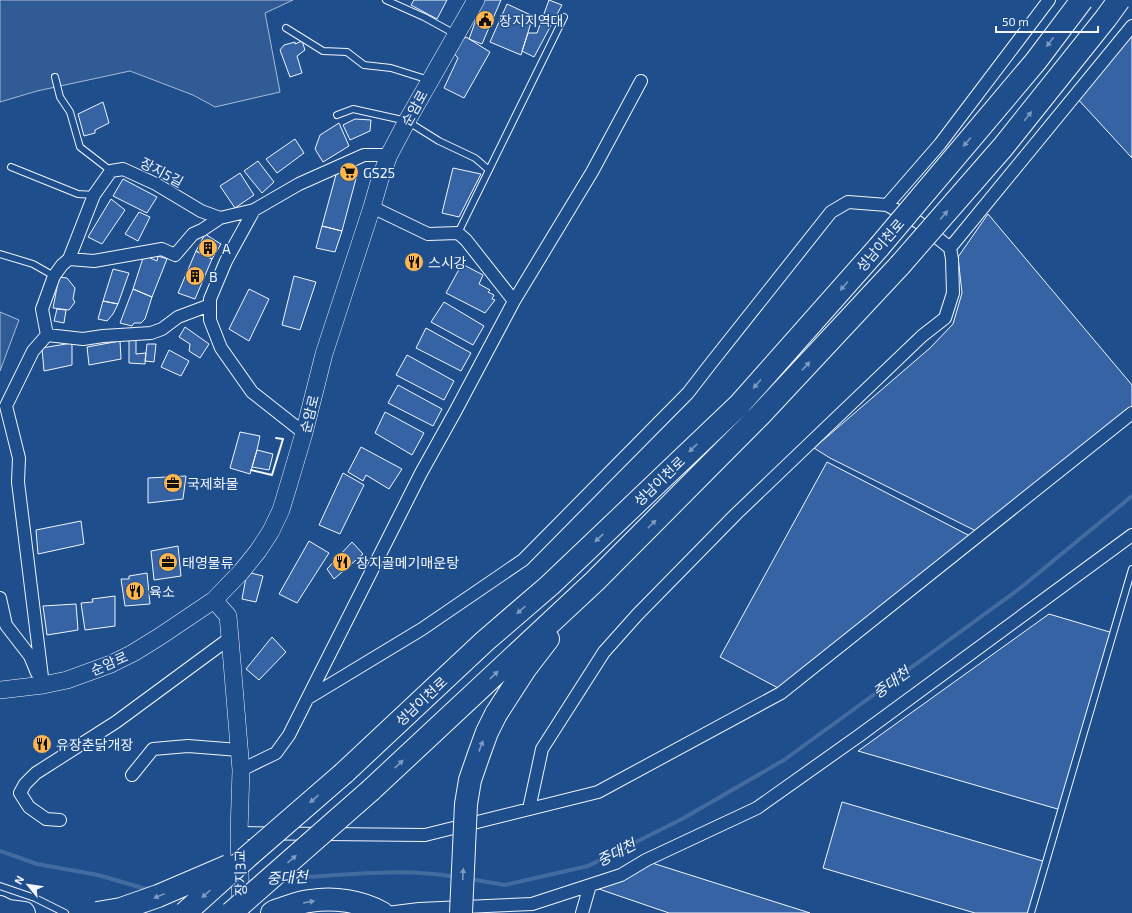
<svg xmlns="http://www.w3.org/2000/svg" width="1132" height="913" viewBox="0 0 1132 913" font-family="'Exo 2','Noto Sans KR',sans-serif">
  <rect width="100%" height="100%" fill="#1f4e8c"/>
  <path fill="#305b95" stroke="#a8bbd7" d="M0,0H293L265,13L280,92L215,107L193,95L130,71L37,91L0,102Z
    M0,312L19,320L0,371Z"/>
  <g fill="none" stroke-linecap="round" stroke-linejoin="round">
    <path stroke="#446ba0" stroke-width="4" d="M0,851L37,864L98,875L146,889L150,888
      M283,878C340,876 398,867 455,877
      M470,879L505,885L588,866L682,819L784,760L1019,589L1132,496"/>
  </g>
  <path fill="#3563a3" stroke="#f2f6ff" d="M414,0H447L437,19L411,5Z
    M483,0H501L482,44L469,39Z
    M549,0L562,5L534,57L522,51L528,33H537Z
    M507,4L533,16L521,55L490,42Z
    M1132,26V158L1075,96Z
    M466,37L490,52L464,98L444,88L458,58L450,49Z
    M302,41L305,50L297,56L302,73L290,77L280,50L284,45L295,42V44Z
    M103,102L109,123L95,130V133L84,136L78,114Z
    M355,119L371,120L370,131L350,140L343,125Z
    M339,123L349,146L323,162L315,149L320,135Z
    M295,139L304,153L277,173L266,159Z
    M258,161L274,182L262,193L244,171Z
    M453,168L481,174L459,217L442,213Z
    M337,171H358L342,231L322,226Z
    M240,173L254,195L235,208L220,186Z
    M123,179L157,197L147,213L113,196Z
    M111,199L125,210L102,244L88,237Z
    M139,212L150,217L138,241L125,234Z
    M988,214L1132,385V411L976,531L830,458L814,448L930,348L953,324L962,293L958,257Z
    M322,226L342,231L335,252L316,248Z
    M205,234L221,244L212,259L196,251Z
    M196,251L212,259L195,299L178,293Z
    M144,255L157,261L158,256L167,259L152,297L133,289Z
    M462,264L483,275L479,284L490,290L488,292L494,295L492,299L495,300L485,313L446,293Z
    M113,269L129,273L118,304L103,301Z
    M294,276L316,282L300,330L282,325Z
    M59,277L67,278L75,288L73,299L75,302L69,310L53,308Z
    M133,289L152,297L145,319L141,323H134L132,326L120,323Z
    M249,289L269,299L249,341L229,329Z
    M103,301L118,304L113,314L107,321L98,319Z
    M444,302L484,326L473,345L431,322Z
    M57,309L66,310L64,323L54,321Z
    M185,327L209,344L200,358L189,351L190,344L179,337Z
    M426,328L471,353L461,371L416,348Z
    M129,340H136V354L146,353L145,364L129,363Z
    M120,341L121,359L89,365L87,347Z
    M72,343V365L44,371L42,348Z
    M147,344H156L154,362L145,361Z
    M169,350L189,361L181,376L161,367Z
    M407,355L454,381L444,400L396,375Z
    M398,385L442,409L433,426L388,403Z
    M385,412L424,433L412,455L375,433Z
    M240,432L260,436L257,450L250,474L230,468Z
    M361,447L402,469L389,489L366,475L363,481L348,472Z
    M257,450L273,454L269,470L252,467Z
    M827,462L970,536L780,689L720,657Z
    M343,473L364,485L340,534L319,525Z
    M186,476L183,499L148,503V478Z
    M81,521L84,544L38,554L36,530Z
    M309,541L329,553L297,603L279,594Z
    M352,542L363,554L334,579L327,569Z
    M178,546L181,576L154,580L151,551Z
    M247,572L263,576L256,602L242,599Z
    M147,573L150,604L125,606L121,579H129V576Z
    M115,596V626L85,630L81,603L93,602L92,599Z
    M76,604L78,630L47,635L43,606Z
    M1049,614L1113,633L1061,810L858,751Z
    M272,637L286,652L259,680L246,669Z
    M842,802L1046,862L1031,913H975L823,868Z
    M649,862L810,913H669L593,887Z"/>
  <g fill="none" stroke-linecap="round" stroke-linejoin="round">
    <defs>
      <path id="lane" d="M386,0L424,17L455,34
        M286,28L323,51L347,52L364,65L391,68L429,80
        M55,77L60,97L70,112L80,147L111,171
        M337,115L353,109L407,121L439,141L475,158L489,170
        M11,167L78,194L95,195
        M458,233L564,17
        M0,254L33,264L54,276
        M0,886L35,898L65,913
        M1031,913L1132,569"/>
      <path id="street" d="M887,205L940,144L1049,0
        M372,207L428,234L458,233L466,240L514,301
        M254,210L226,261L210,299V320L221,348L252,392L304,433
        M950,248L1132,26
        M69,259L94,261L162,249L175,255L193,234L202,230L220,218
        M47,335L83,339L103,336L151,333L162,329L178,317L210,305
        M0,598L6,625L30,656L37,673
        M43,685L18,482L19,458L6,406L33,351L47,335L42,309L54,276L62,265L69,259L94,195L111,171L123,169L156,184L201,211L220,218L254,210L299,184L364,155H389
        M308,698L422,629L523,560L688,393L712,362L831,212L848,202L887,205L918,222L950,248L952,259L953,293L945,318L922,336L736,514L637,615L604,652L542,749L529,809
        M241,770L276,753L289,735L421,473L455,412L514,301L592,172L641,81
        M132,775L153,749L188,746L239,750
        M60,820L46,819L29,807L20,793L25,784L36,773L116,722L230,638
        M239,833L425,835L598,792L781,693L1132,413
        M387,913L419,909L532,904L621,875L646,860L757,808L860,735L1132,535
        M582,913L590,885"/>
      <path id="secondary" d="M214,600L228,616L230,638L241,770L239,833L241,913
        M0,690L43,685L67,680L111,664L133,653L159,637L214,600L241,572L258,551L271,531L281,510L288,487L304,433L324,354L372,207L380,179L389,155L407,121L476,0"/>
      <path id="highway" d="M496,714L525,669L548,639
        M344,773L485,641L550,585L739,405L879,247
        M371,790L595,581L760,415L900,265
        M0,907L8,911L24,913
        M272,913L275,911C286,908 298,902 310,901C333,897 362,901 382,913"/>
    </defs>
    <use href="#lane" stroke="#f2f6ff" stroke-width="8"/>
    <use href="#street" stroke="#f2f6ff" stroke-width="14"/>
    <use href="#secondary" stroke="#f2f6ff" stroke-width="18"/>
    <use href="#highway" stroke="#f2f6ff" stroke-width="24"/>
    <use href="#lane" stroke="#1f4e8c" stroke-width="6"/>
    <use href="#street" stroke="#1f4e8c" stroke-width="12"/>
    <use href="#secondary" stroke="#1f4e8c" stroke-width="17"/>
    <use href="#highway" stroke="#1f4e8c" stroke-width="22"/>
    <defs>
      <path id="highway-bridge" d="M879,247L1036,61L1082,0
        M900,265L1003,147L1106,18L1119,0
        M97,913L121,909L158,896L228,866
        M185,913L246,858L344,773
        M231,913L371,790
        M461,913L466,804L470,780L479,754L487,732L496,714"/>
    </defs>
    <use href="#highway-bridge" stroke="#f2f6ff" stroke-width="24" stroke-linecap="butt"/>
    <use href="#highway-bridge" stroke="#1f4e8c" stroke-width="22"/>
    <path stroke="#f2f6ff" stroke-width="2" d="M251,470L272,475L283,439L276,438"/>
  </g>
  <defs><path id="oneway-solid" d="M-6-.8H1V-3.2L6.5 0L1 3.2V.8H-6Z"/></defs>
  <g fill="#7e9ac0">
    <use href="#oneway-solid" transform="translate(1050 42) rotate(127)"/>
    <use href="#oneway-solid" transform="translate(1028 116) rotate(-51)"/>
    <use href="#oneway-solid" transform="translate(967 142) rotate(130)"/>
    <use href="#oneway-solid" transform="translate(944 215) rotate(-49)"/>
    <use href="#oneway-solid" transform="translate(844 286) rotate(131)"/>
    <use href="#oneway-solid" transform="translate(806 366) rotate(-47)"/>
    <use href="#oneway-solid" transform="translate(757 384) rotate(131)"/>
    <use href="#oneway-solid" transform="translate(693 448) rotate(136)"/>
    <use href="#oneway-solid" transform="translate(652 524) rotate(-45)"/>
    <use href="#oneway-solid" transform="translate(599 538) rotate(136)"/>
    <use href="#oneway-solid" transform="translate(521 610) rotate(139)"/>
    <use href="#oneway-solid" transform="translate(494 675) rotate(-43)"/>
    <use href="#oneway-solid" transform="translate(481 746) rotate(-69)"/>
    <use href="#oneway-solid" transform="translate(399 764) rotate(-43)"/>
    <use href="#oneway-solid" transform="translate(314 799) rotate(139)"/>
    <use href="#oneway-solid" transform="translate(292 859) rotate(-41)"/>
    <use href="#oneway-solid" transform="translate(463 874) rotate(-87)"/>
    <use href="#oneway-solid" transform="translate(206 894) rotate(138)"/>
    <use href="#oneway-solid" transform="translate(159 896) rotate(158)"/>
    <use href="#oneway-solid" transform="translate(309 902) rotate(-10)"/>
  </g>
  <defs>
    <symbol id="civic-disc" viewBox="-11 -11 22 22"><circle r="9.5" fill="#ffb74d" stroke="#1f4e8c"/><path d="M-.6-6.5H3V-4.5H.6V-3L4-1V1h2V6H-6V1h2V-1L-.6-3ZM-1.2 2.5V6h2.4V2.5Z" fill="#111"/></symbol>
    <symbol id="supermarket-disc" viewBox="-11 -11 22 22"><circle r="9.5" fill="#ffb74d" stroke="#1f4e8c"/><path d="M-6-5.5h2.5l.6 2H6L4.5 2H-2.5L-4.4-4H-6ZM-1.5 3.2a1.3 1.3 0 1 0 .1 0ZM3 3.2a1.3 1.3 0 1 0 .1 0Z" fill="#111"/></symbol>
    <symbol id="building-disc" viewBox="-11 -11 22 22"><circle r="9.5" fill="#ffb74d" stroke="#1f4e8c"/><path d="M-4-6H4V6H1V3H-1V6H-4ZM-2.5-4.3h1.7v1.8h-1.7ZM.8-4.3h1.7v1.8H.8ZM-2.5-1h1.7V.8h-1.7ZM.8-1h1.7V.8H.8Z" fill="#111"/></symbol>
    <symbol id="restaurant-disc" viewBox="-11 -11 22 22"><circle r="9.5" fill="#ffb74d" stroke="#1f4e8c"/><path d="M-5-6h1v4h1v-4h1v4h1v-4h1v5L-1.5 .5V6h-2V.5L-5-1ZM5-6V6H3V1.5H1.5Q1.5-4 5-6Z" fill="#111"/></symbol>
    <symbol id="office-disc" viewBox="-11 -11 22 22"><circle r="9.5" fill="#ffb74d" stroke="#1f4e8c"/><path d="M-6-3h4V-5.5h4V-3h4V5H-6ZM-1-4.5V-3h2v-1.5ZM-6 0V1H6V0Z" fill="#111"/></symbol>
  </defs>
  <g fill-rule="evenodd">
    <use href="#civic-disc" x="474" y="9" width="22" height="22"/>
    <use href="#supermarket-disc" x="338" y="161" width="22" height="22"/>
    <use href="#building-disc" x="197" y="237" width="22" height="22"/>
    <use href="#restaurant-disc" x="403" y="251" width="22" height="22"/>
    <use href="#building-disc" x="184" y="265" width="22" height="22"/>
    <use href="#office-disc" x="162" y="472" width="22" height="22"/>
    <use href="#office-disc" x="157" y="551" width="22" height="22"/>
    <use href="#restaurant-disc" x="331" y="551" width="22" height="22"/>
    <use href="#restaurant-disc" x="124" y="580" width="22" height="22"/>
    <use href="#restaurant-disc" x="31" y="733" width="22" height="22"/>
  </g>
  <g text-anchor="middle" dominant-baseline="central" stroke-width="3" stroke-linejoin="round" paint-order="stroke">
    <g font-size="14" fill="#f2f6ff" stroke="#1f4e8c" text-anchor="start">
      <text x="499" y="20">장지지역대</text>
      <text x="363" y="172">GS25</text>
      <text x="222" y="248">A</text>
      <text x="428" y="262">스시강</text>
      <text x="209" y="276">B</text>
      <text x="187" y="483">국제화물</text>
      <text x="182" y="562">태영물류</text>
      <text x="356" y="562">장지골메기매운탕</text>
      <text x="149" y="591">육소</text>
      <text x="56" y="744">유장춘닭개장</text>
    </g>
    <g font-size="14" fill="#f2f6ff" stroke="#1f4e8c">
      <text transform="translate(414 108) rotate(-61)">순암로</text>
      <text transform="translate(162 172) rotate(28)">장지5길</text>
      <text transform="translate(880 245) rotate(-49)">성남이천로</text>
      <text transform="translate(309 414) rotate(-76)">순암로</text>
      <text transform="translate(659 481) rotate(-44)">성남이천로</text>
      <text transform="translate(109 663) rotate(-24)">순암로</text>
      <text transform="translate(421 701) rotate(-43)">성남이천로</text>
      <text transform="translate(240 873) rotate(-91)">장지3교</text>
    </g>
    <g font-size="15" font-style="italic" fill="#f2f6ff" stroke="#1f4e8c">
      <text transform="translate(891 682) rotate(-36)">중대천</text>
      <text transform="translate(616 852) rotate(-27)">중대천</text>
      <text transform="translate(287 877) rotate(-3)">중대천</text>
    </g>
  </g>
  <g transform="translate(28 885) rotate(299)" stroke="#1f4e8c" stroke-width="3" paint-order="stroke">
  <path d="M0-3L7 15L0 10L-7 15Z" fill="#f2f6ff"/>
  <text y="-6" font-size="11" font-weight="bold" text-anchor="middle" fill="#f2f6ff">N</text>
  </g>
  <path d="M996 26v6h102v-6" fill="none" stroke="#f2f6ff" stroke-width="2"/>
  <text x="1002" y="26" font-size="12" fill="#f2f6ff" stroke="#1f4e8c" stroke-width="3" paint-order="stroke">50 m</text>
</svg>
